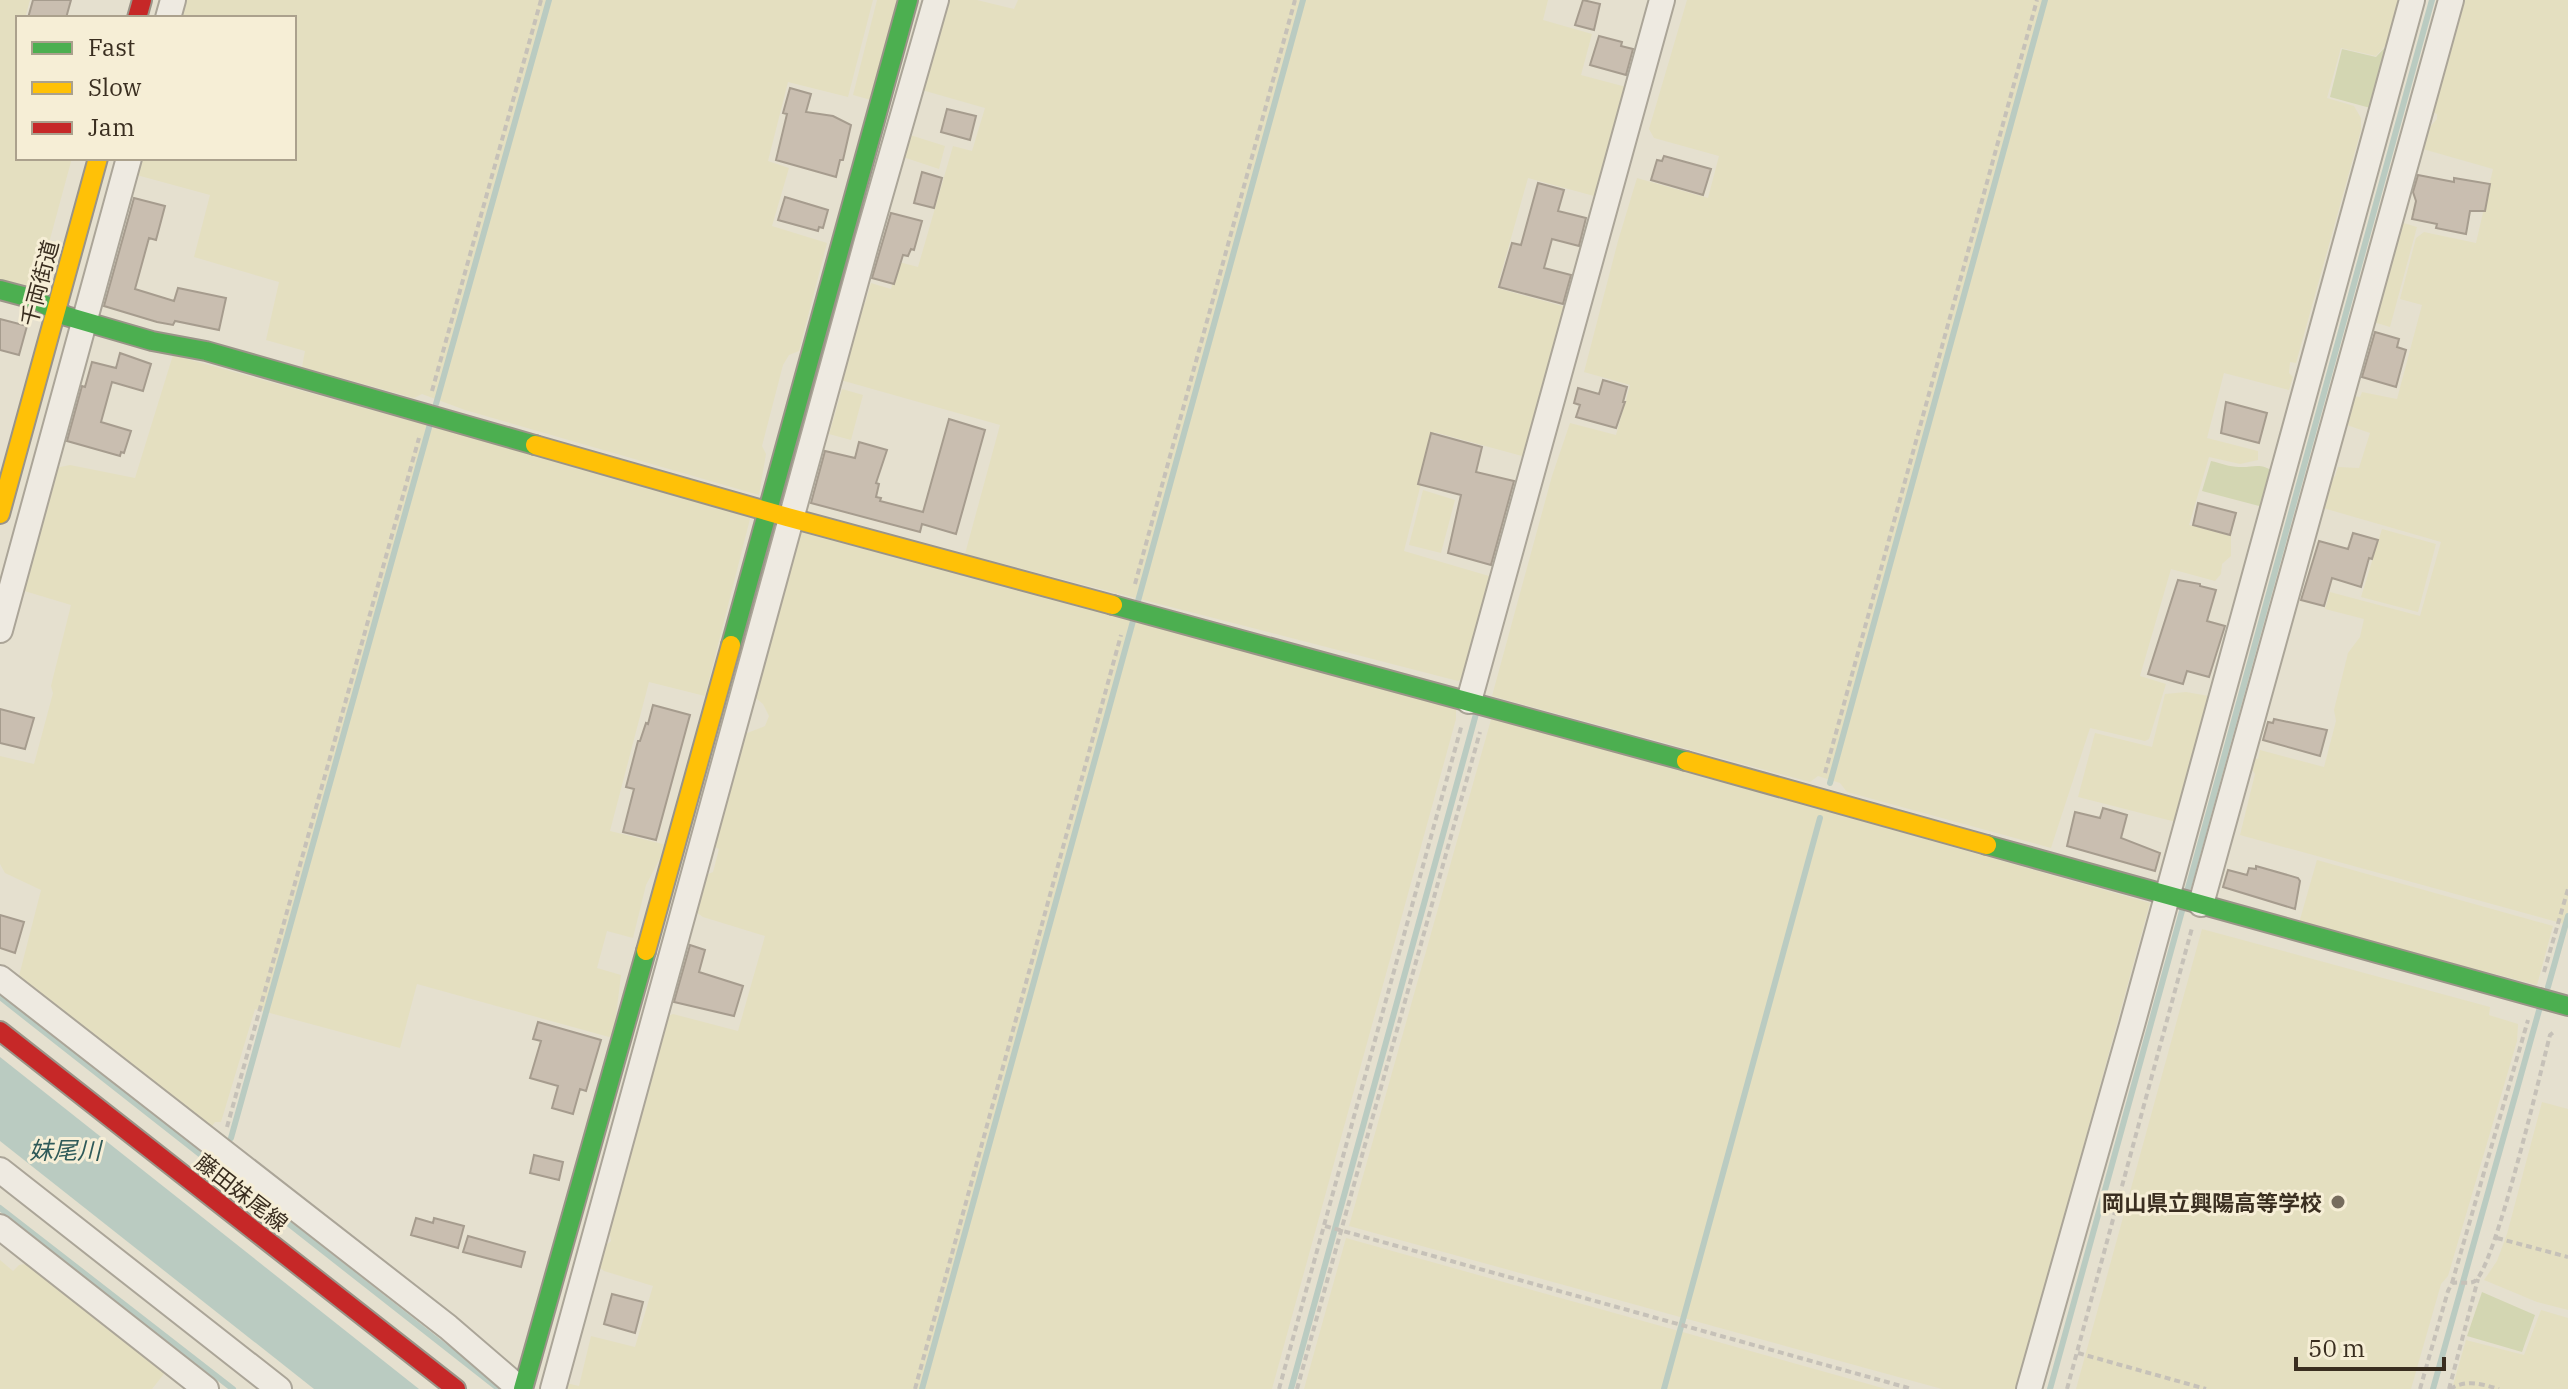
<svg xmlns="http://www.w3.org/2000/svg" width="2568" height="1389" viewBox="0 0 2568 1389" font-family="'IBM Plex Serif','Noto Sans JP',serif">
  <rect width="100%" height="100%" fill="#e5e0cf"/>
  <path fill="#e4dfc0" d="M0,0H30L25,18H18V44L15,55L18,56V158H72L36,291L0,281Z
    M181,0H873L848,97L788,82L768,161L789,168L772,226L827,243L799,351L789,355L783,365L762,446L766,454L759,495L465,410L422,394L414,398L302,367L305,351L266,340L279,282L194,257L210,195L133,174L137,158H294V18H176Z
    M877,0H897L871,100L853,95Z
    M948,0H977L1014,9L1018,0H1548L1543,20L1592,34L1581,75L1630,88L1601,187L1594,196L1528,178L1497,288L1566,307L1532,455L1522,456L1434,432L1404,551L1489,576L1490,586L1466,677L1458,681L965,554L1000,425L837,379L859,304L865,303L871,283L891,289L899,262L918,267L953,146L972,151L985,108L922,90L945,3Z
    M1687,0H2403L2393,37L2376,56L2341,48L2327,98L2354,106L2361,118V130L2296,363L2290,362L2289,373L2293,377L2289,390L2224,373L2207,438L2258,451V460L2240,464L2209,457L2189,525L2231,536V556L2222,564L2221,574L2215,581L2171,569L2140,676L2166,684L2149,739L2145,741L2090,728L2051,848L1847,792L1840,783L1818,776L1810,782L1492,696L1552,476L1570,423L1616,435L1630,385L1584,372L1618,241L1637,178L1708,198L1719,156L1654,138L1649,129Z
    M2461,0H2568V925L2240,835L2255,774L2251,768L2253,758L2258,759L2260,750L2324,767L2336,721L2334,710L2348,653L2360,637L2364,619L2325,609L2330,592L2420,616L2441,542L2323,508L2331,478L2335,476L2338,467L2359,468L2370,433L2347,425L2346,414L2353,396L2360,397L2362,392L2397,399L2422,305L2400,299L2416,238L2424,232L2476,243L2493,169L2423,149L2428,129L2437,119V114L2430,111Z
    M907,134L945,146L939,169L900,156Z
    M2397,221L2417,227L2390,327L2370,321Z
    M173,355L751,515L705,696L649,682L610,831L667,845L646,885L633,938L607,931L597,968L621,975L614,1032L609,1037L417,984L400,1048L255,1009L221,1122H215L212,1126L16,980L19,976L41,890L5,873L0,864V756L34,764L53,693L51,686L71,605L21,590L55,468L70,465L135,478Z
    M842,389L863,395L851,440L829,434Z
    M1423,490L1455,500L1441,553L1409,545Z
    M2382,529L2436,544L2418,612L2361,597Z
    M797,531L1456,707V719L1272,1389H565L566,1383L579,1386L591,1336L635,1347L653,1286L604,1271L598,1266L604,1247L611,1241L608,1223L663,1018L673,1014L738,1031L765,936L703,917L696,912V902L704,876L713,872L719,849L711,845L742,735L765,726L769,716L763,704L752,695Z
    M2186,692L2209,696L2176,822L2078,797L2095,733L2152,747L2165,694Z
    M1492,716L2150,903L2017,1389H1942L1349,1226Z
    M2317,860L2553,926L2537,985L2299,923Z
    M2202,929L2490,1007L2489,1015L2518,1024L2517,1041L2448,1276L2441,1284L2411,1389H2076Z
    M2542,1102L2568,1109V1310L2537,1302L2484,1280L2497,1261L2507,1234Z
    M1346,1238L1886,1389H1304Z
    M0,1260L13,1271L19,1265L25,1264L33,1266L167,1370L152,1389H0Z
    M2541,1310L2568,1318V1389H2452L2466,1340L2524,1355Z"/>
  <path fill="#d3d6b2" d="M2392,40L2374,109L2330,97L2342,49L2376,57Z
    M2211,461C2220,463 2230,467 2239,467C2252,468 2260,462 2272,471L2263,507L2202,491Z
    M2482,1292L2535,1315L2522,1352L2467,1336Z"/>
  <path fill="#bacbc1" d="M0,1057L419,1389H314L0,1141Z"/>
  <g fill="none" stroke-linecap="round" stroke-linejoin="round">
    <path stroke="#bacbc1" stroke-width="6" d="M436,404L549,0
      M1138,601L1303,0
      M1830,783L2045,0
      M2188,888L2432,0
      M2548,987L2568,916
      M0,997L499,1389
      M231,1138L430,424
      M0,1208L233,1389
      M922,1389L1133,621
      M1291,1389L1476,714
      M1664,1389L1820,818
      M2050,1389L2182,911
      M2433,1389L2540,1007"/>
  </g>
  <path fill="#c9beb0" stroke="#a69c8e" stroke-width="2" d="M33,0H71L66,18H28Z
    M1583,0L1600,4L1594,30L1575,25Z
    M1599,36L1622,42L1621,46L1633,49L1626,75L1590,65Z
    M790,88L811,94L806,112L833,116L851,125L843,160H840L836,177L776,160L787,114L783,113Z
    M947,109L976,116L970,140L941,132Z
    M1664,156L1711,169L1703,195L1651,180L1657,160L1662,161Z
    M922,172L942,178L934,208L914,203Z
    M2418,175L2454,182V178L2490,184L2485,211H2470L2466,234L2436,228L2437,224L2412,219L2416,201L2413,192Z
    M1538,183L1564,190L1558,211L1586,218L1579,246L1552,239L1544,268L1571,275L1563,304L1499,287L1512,243L1521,245Z
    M785,197L828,210L823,228L819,227L818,231L778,220Z
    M134,198L165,206L156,240L149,238L135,289L174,301L178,288L226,298L219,330L175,321L173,325L157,322L104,306Z
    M891,213L922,221L914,250L911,249L908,256L903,255L894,284L872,278Z
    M0,319L27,326L19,355L0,350Z
    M2375,332L2399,339L2397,347L2406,350L2396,387L2362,377Z
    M120,353L151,364L143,391L112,382L101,422L131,431L124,453L121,452L120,456L67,441L82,386L85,387L92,362L116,368Z
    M1603,380L1627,387L1623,402H1625L1616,428L1576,417L1580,405L1574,403L1578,388L1599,394Z
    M2226,402L2267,413L2259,443L2221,433Z
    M949,419L985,430L956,534L922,524L920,532L811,503L825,451L855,458L859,442L887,450L876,483L879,484L876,497L881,498L880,501L923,512Z
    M1431,433L1482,447L1476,472L1514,481L1491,565L1448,553L1461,495L1418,484Z
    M2198,503L2236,513L2230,535L2193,525Z
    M2353,533L2378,540L2372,559L2369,558L2361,587L2332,578L2324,606L2301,600L2319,541L2348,549Z
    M2178,580L2200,584V586L2216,590L2207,621L2225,626L2209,677L2187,671L2183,684L2148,674Z
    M653,705L690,715L656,840L623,832L634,789L626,787L638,741H640L646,723L648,724Z
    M0,709L34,718L25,749L0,743Z
    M2274,719L2327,730L2320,756L2263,740L2268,722L2273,723Z
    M2103,808L2127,815L2121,838L2160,853L2155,871L2067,846L2075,812L2100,818Z
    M2256,866L2298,878L2300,881L2295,909L2223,887L2228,870L2247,875L2249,868L2256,869Z
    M0,915L24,922L15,953L0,948Z
    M690,945L705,950L699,972L743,986L734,1016L674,1002Z
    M538,1022L601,1040L586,1091L580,1089L573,1114L552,1108L558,1086L530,1078L541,1041L533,1039Z
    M534,1155L563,1162L559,1180L530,1173Z
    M416,1218L433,1223L434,1218L464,1226L458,1248L411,1235Z
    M468,1236L525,1252L521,1267L463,1252Z
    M612,1294L643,1302L635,1333L604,1324Z"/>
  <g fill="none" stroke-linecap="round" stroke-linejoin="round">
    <defs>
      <path id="street" d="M168,18L173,0
        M0,630L129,158
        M1469,701L1662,0
        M2201,904L2451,0
        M0,978L448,1327L520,1389
        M0,1170L279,1389
        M0,1227L206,1389
        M553,1389L867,241L936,0
        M2029,1389L2132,1025L2412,0"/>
      <path id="fast" d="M0,290L34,299L66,316L152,341L206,351L535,445
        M1113,605L1686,761
        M731,645L908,0
        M1987,845L2568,1006
        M523,1389L646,951"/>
      <path id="slow" d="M535,445L787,517L1113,605
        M0,514L98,158
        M1686,761L1987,845
        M646,951L731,645"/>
      <path id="jam" d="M137,18L142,0
        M0,1031L456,1389"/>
    </defs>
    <use href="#street" stroke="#aba598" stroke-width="28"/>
    <use href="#fast" stroke="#9a9488" stroke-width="22"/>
    <use href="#slow" stroke="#9a9488" stroke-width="22"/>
    <use href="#jam" stroke="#9a9488" stroke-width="22"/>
    <path stroke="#c6c1b8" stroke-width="4" stroke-dasharray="6 4" stroke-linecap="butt" d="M432,391L541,0
      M1135,584L1295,0
      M1825,773L2037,0
      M2544,972L2568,889
      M227,1127L419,438
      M1325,1226L1912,1389
      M2497,1238L2568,1257
      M2452,1283L2528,1020
      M2078,1353L2206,1389
      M915,1389L1121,635
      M1279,1389L1462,724
      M1297,1389L1480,732
      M2067,1389L2192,928
      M2420,1389L2448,1291L2452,1283C2460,1281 2469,1285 2475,1281C2495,1267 2541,1070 2550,1035L2555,1031
      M2449,1389L2478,1279
      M2450,1389C2467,1379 2481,1384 2499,1389"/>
    <use href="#street" stroke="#eeeae1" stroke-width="24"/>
    <use href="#fast" stroke="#4caf50" stroke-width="18"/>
    <use href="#slow" stroke="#ffc107" stroke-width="18"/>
    <use href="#jam" stroke="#c62828" stroke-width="18"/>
  </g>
  <circle fill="#766c5d" stroke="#f6eed6" stroke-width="3" cx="2338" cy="1202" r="8"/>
  <g text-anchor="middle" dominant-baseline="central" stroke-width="6" stroke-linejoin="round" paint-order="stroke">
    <g font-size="22" fill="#3a2e20" stroke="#f6eed6">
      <text transform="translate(39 283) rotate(-75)">千両街道</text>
      <text transform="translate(242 1192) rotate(38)">藤田妹尾線</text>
    </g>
    <g font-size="22" font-weight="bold" fill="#3a2e20" stroke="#f6eed6" text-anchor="end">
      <text x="2322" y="1202">岡山県立興陽高等学校</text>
    </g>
    <g font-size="24" font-style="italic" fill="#2f5a59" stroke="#f6eed6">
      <text x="65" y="1150">妹尾川</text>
    </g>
  </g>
  <rect x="16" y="16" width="280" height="144" fill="#f6eed6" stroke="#aba18d" stroke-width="2"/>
  <rect x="32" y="42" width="40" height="12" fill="#4caf50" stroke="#aba18d" stroke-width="2"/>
  <text x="88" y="56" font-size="24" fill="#3a2e20">Fast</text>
  <rect x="32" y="82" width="40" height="12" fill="#ffc107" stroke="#aba18d" stroke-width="2"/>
  <text x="88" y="96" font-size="24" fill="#3a2e20">Slow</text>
  <rect x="32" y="122" width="40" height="12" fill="#c62828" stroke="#aba18d" stroke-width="2"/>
  <text x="88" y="136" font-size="24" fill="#3a2e20">Jam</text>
  <path d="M2296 1357v12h148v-12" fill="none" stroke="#3a2e20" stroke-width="4"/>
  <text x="2308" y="1357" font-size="24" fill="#3a2e20" stroke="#f6eed6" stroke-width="6" paint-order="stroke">50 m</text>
</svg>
